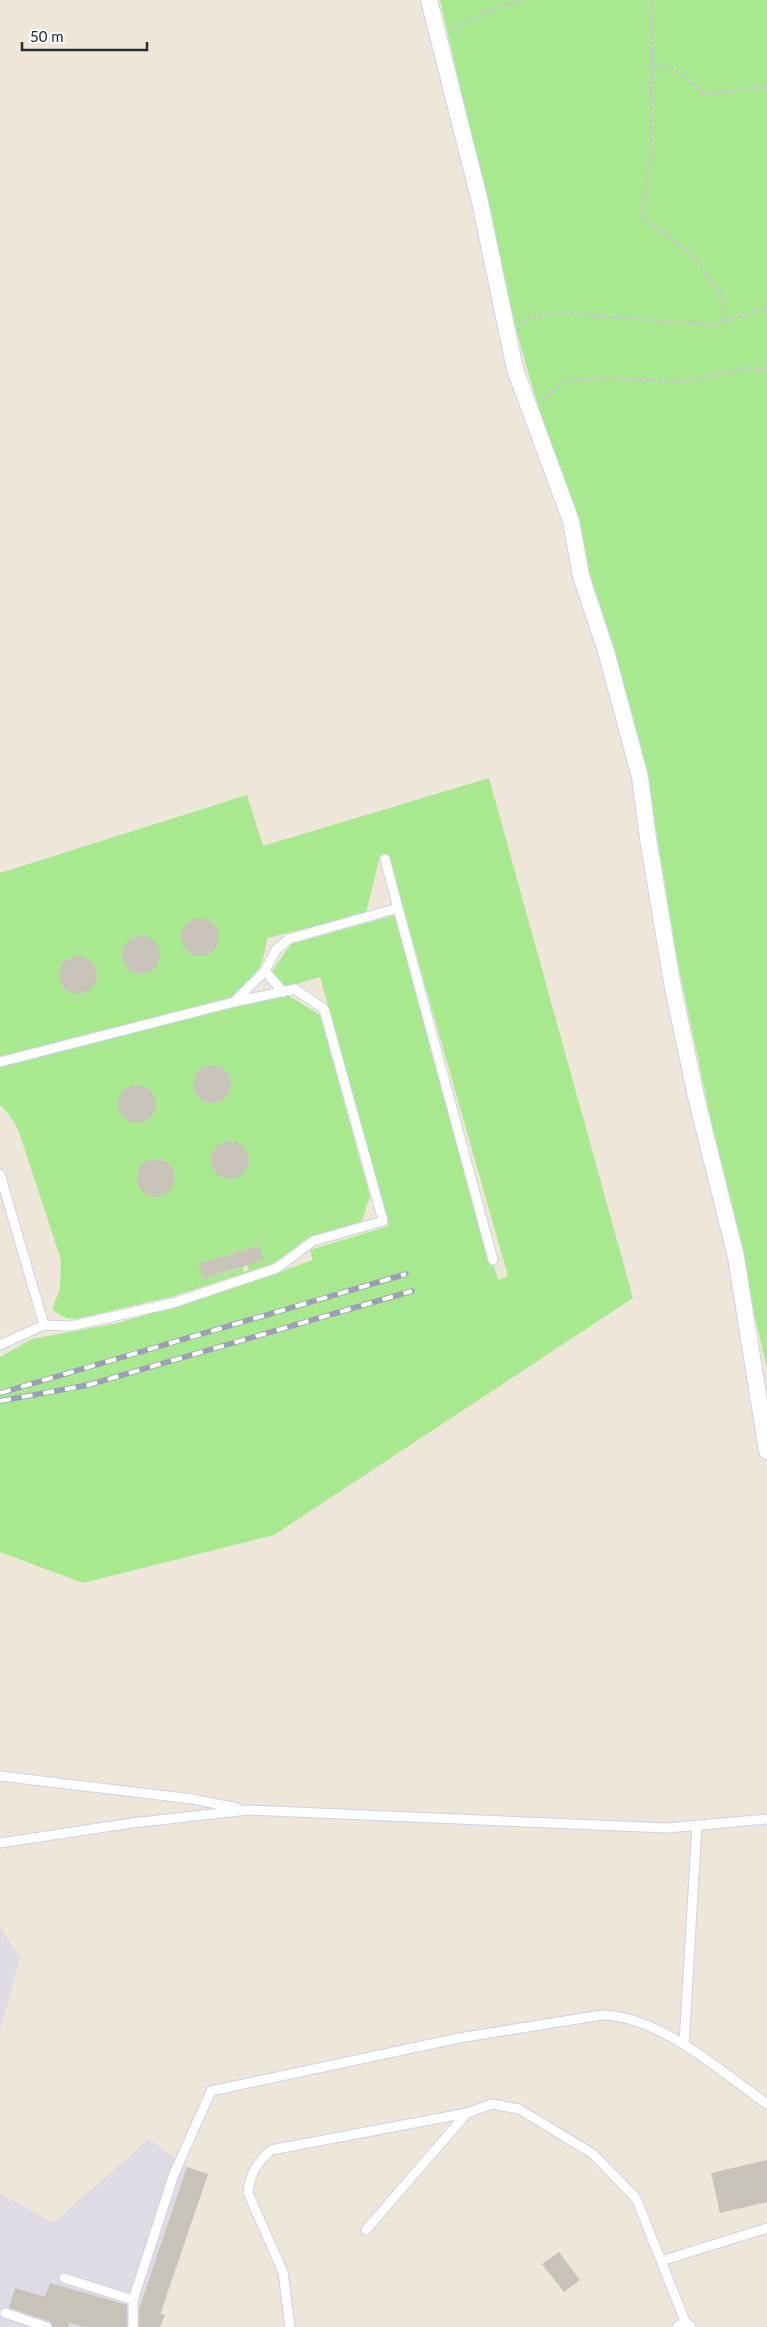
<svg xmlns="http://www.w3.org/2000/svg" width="767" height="2327" viewBox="0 0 767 2327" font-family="Lato,sans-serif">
  <rect width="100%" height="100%" fill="#ede6d9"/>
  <path fill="#dedbe4" d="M0,1927L20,1958L0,2030Z
    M149,2139L187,2167L208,2174L161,2314L165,2315L160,2327H0V2193L53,2223Z"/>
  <path fill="#a8e990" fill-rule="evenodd" d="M440,0H767V1368L728,1201L677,959L646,768L596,596L573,508L536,399L517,333Z
    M489,778L633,1298L274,1535L83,1583L0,1552V1357L32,1339L118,1323L228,1290L313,1260L310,1250L389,1226L320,977L284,988L271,973L291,944L396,915L498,1280L508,1276L388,855L380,856L366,913L267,938C262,972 256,977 231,999L0,1058V873L247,795L263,846ZM201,918L213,923C224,937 216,954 199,955L187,950C177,936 183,919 201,918ZM142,936L154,942C165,955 157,973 140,974L127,968C117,954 124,938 142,936ZM72,957L86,958L96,968V981L87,992C61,1000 48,969 72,957Z
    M286,994L320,1015L370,1196L361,1223L315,1236L270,1265L170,1297L76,1319L66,1318L52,1310L60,1289L61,1260L18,1129L7,1112L0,1105V1067ZM216,1066L227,1074C235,1090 225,1104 207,1103L196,1095L193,1082C196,1070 204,1065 216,1066ZM138,1085C155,1088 161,1106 149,1118C134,1128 119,1118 119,1101L125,1089ZM231,1141C243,1143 248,1150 249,1163L242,1174C227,1184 212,1174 212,1157L218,1145ZM161,1159C172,1164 176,1172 174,1184L165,1194L152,1196L141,1188L138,1175C141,1163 149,1158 161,1159ZM259,1245L263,1260L247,1265L249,1270L244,1272L243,1267L203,1279L199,1264Z"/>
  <path fill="#c8c3b9" d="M181 937a19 19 0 1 1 38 0a19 19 0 1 1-38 0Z
    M122 955a19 19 0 1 1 38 0a19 19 0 1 1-38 0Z
    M59 975a19 19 0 1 1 38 0a19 19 0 1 1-38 0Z
    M193 1084a19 19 0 1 1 38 0a19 19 0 1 1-38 0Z
    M118 1104a19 19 0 1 1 38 0a19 19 0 1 1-38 0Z
    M211 1160a19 19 0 1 1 38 0a19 19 0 1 1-38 0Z
    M137 1178a19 19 0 1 1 38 0a19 19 0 1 1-38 0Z
    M259,1245L264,1260L203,1279L198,1264Z
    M767,2160V2202L720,2213L711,2173Z
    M187,2167L208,2174L160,2314L165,2315L160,2327H139V2309Z
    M559,2252L580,2280L564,2292L542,2264Z
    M50,2283L127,2305V2327H84L69,2323V2327H53L49,2321L9,2308L15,2288L45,2297Z"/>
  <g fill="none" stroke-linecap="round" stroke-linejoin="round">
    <defs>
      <path id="lane" d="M385,859L398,908
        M265,971L283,992
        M234,1002L265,971L276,950L289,939L398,908L493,1260
        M0,1062L234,1002L295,989L324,1009L383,1221L313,1241L277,1268L173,1303L71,1326L44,1325L0,1345
        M0,1174L44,1325
        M0,1776L192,1799L237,1808
        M0,1843L132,1823L248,1810L667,1828L767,1819
        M684,2045L697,1825
        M366,2230L467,2113L492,2104L519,2109L593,2154L636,2198L685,2321
        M661,2261L767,2228
        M64,2278L133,2300
        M5,2313L47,2327
        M133,2327V2300L174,2174L211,2091L459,2038L602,2015C660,2016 720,2071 767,2104
        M290,2327L283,2272L248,2193C250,2173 257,2163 271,2150L467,2113
        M677,2327L685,2321L691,2327"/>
      <path id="street" d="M429,0L480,202L515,369L571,521L581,576L606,651L640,777L648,838L673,988L697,1101L736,1257L767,1451"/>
    </defs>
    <use href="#lane" stroke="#ced1e4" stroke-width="11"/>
    <use href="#street" stroke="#ced1e4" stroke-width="18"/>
    <path stroke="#c7c7c7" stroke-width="3" stroke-dasharray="4 2.5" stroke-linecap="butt" d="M451,29L483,13L522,0
      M651,63L675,69L706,95L767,86
      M726,321L767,308
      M520,322L554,312L710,325L726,321L721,295L692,254L642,217L651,153L652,0
      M542,401L566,380L606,378L684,381L749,368L767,370"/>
    <use href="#lane" stroke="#fff" stroke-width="9"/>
    <use href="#street" stroke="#fff" stroke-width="16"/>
    <defs>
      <path id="rail" d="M0,1393L406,1274
        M0,1401L88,1385L412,1291"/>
    </defs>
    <use href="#rail" stroke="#9c9db6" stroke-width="5.5"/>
    <use href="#rail" stroke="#fff" stroke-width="4" stroke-dasharray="11" stroke-linecap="butt"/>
  </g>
  <path d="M22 42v8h125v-8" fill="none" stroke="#292929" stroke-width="2.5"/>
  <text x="30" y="42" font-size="15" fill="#292929" stroke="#ffffff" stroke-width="4" paint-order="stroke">50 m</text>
</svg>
